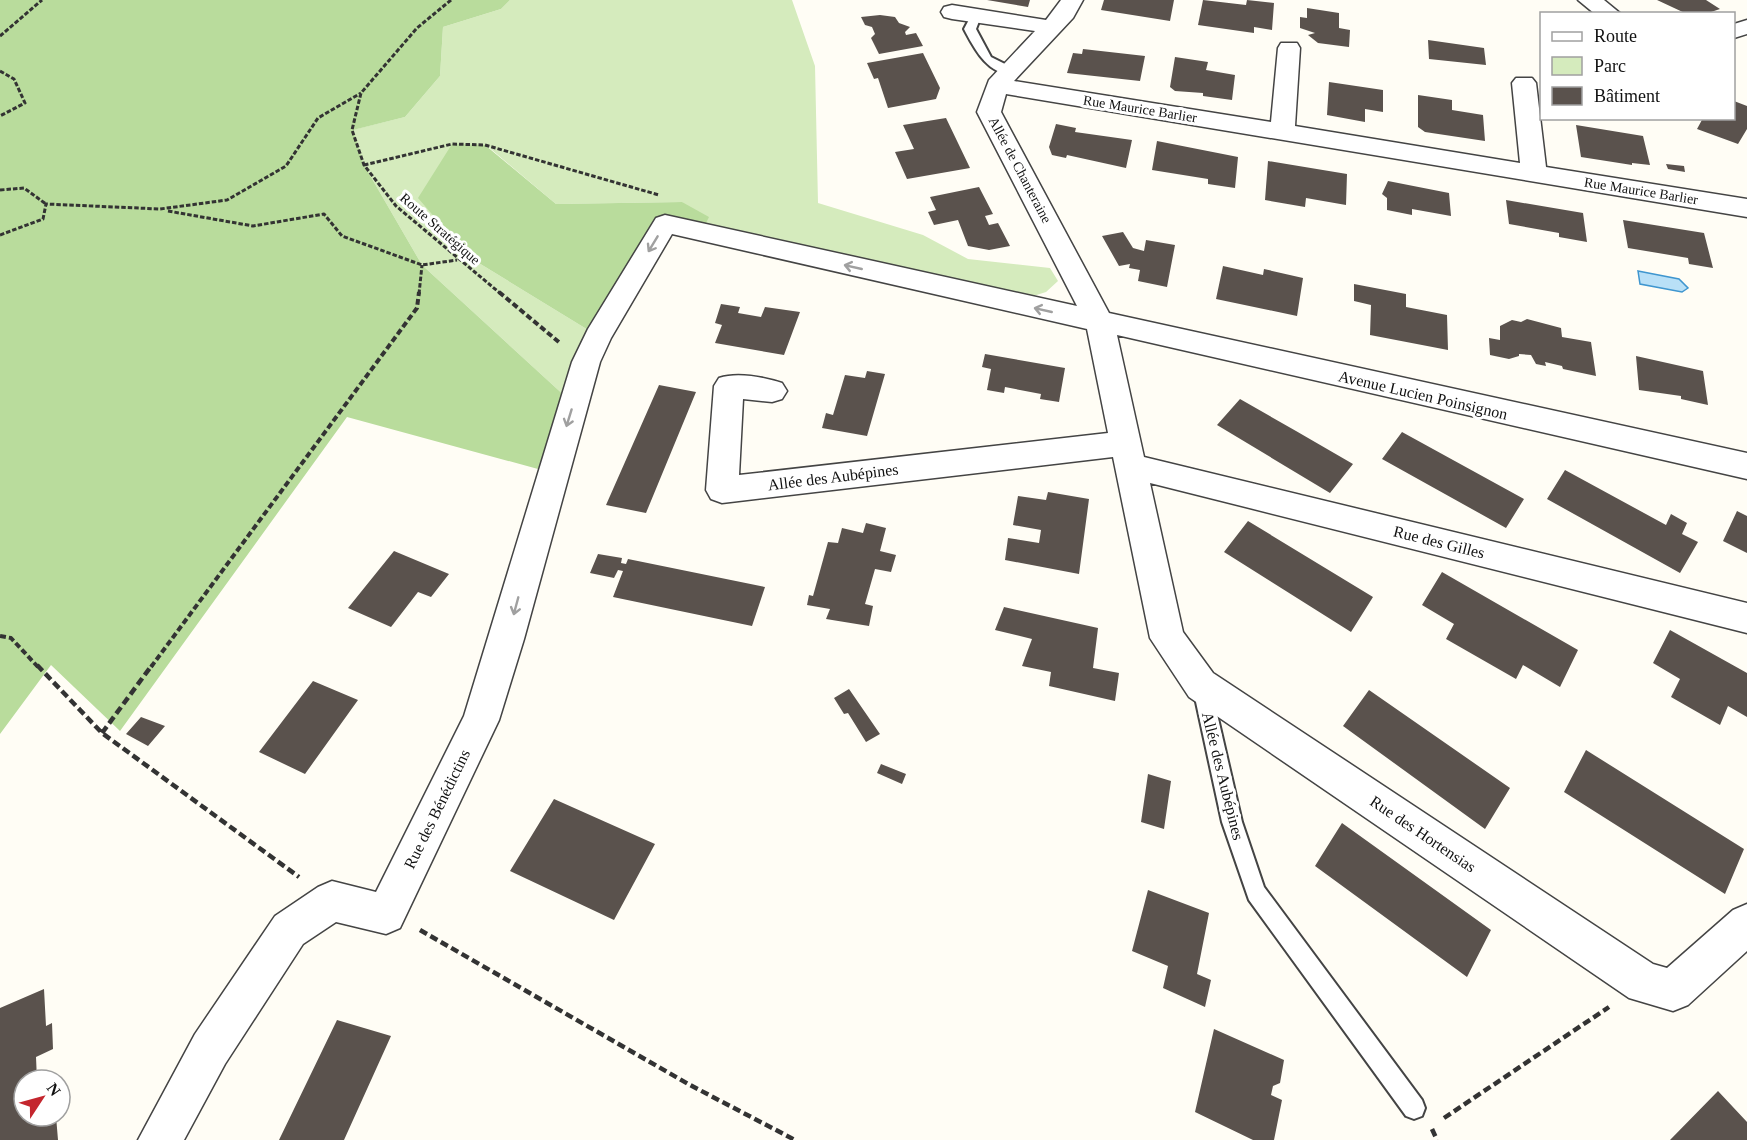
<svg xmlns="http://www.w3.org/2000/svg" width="1747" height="1140" viewBox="0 0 1747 1140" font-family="'Times New Roman',serif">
  <rect width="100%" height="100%" fill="#fffdf5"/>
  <path fill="#d5ebbd" d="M510,0H792L815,66L818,203L923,235L968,259L1050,268L1058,281L1046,292L1011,303L701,233L682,202L556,204L486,145L469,257L598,336L567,398L422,265L364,165L352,130L405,117L440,76L443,27L501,9Z"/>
  <path fill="#b9dc9c" d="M0,0H510L501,9L443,27L440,76L405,117L353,130L364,165L422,265L567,398L538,469L347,417L120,731L51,665L0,734Z
    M452,144L485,145L556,204L682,202L709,217L701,233L664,225L598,336L469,257L418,198Z"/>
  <path fill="#b9e0f7" stroke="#3f96cf" stroke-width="1.5" d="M1638,271L1679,279L1688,288L1682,292L1640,284Z"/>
  <path fill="#5a524d" d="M987,0H1030L1028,7Z
    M1104,0H1174L1170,21L1101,10Z
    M1203,0L1246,5L1247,0L1274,3L1272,30L1254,27V33L1198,25Z
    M1657,0H1706L1720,9L1705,14H1687Z
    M1307,8L1339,13V28L1350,30L1349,47L1318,43L1308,35L1315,33L1300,28V17L1307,18Z
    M880,15L895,17L899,23L910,27L905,32L906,35L916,33L923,46L879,54L871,38L875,34L872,27L865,25L861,17Z
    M1428,40L1484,48L1486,65L1429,59Z
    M1083,49L1145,56L1140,81L1067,73L1073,53L1082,54Z
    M923,53L940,88L936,99L888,108L878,78L874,79L867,63Z
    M1175,57L1208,62L1206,70L1235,75L1232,100L1203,96V93L1175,91L1170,87Z
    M1329,82L1383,90V112L1365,109V122L1327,115Z
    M1418,95L1452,100V110L1483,115L1485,141L1425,132L1418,127Z
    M1734,101L1747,106V129L1738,144L1697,129L1703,118H1734Z
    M946,118L970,168L907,179L895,152L914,149L903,125Z
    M1056,124L1076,128L1075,132L1132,140L1126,168L1067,155L1066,158L1052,155L1049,147Z
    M1576,125L1643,136L1650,165L1632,163V165L1581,157Z
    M1157,141L1238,157L1235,188L1208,184V179L1152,170Z
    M1268,161L1347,174L1346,205L1306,198L1305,207L1265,200Z
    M1666,164L1684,166L1685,172L1668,169Z
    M1388,181L1449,193L1451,216L1412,209V215L1387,210V198L1382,194Z
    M979,187L993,214L985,216L989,225L998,223L1010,246L989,250L968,246L958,220L934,225L928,212L936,210L930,197Z
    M1506,200L1583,213L1587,242L1559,237V233L1509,224Z
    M1623,220L1704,233L1713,268L1689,264L1688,258L1628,248Z
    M1123,232L1133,248L1144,251L1146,240L1175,245L1167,287L1138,281L1140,270L1129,268L1130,264L1119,266L1102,236Z
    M1223,266L1263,275L1264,269L1303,278L1297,316L1216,299Z
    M1354,284L1406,294V307L1447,315L1448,350L1370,335L1371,305L1354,301Z
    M721,304L740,307L738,313L761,317L765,307L800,312L784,355L715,343L722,325L715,323Z
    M1527,319L1561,328L1562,337L1591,342L1596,376L1563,369L1562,366L1545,362L1546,366L1536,364L1531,355L1519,354V356L1509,359L1490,355L1489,338L1500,340V326L1512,320L1521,322Z
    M985,354L1065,368L1059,402L1040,399L1041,394L1005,387L1004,393L987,390L991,369L982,367Z
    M1636,356L1703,371L1708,405L1681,399V396L1639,390Z
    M867,371L885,374L867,436L822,428L826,413L833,415L845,375L865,378Z
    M659,385L696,392L646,513L606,505Z
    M1240,399L1296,431L1353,464L1330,493L1217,425Z
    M1402,432L1524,499L1506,528L1382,459Z
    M1565,470L1666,525L1671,514L1687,523L1682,534L1698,542L1680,573L1547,499Z
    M1048,492L1089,499L1079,574L1005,560L1008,538L1039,543L1041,530L1013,525L1018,496L1046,500Z
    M1737,511L1747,516V553L1723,541Z
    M1248,521L1373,597L1351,632L1224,552Z
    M866,523L886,528L880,551L896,555L891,572L875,569L865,604L873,606L869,626L826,619L830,609L807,605L809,595L813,596L828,542L838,543L842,528L863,533Z
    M394,551L449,574L431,597L418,592L391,627L348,608Z
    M598,554L622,558L621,563L626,564L628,559L765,587L752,626L613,597L623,571L618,570L614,578L590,573Z
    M1442,572L1578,650L1560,687L1523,665L1516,679L1446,639L1454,624L1422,605Z
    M1004,607L1098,628L1093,668L1119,673L1115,701L1049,686L1051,672L1022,666L1032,639L995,630Z
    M1670,630L1747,673V717L1728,706L1720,725L1671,697L1680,679L1653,663Z
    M313,681L358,700L305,774L259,752Z
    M849,689L880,734L866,742L848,713L844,714L834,698Z
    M1369,690L1510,788L1485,829L1343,726Z
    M141,717L165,726L148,746L126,734Z
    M1586,750L1744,849L1725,894L1564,792Z
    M881,764L906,774L902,784L877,773Z
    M1148,774L1171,781L1164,829L1141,822Z
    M554,799L655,844L614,920L510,871Z
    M1342,823L1491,930L1467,977L1315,866Z
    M1148,890L1209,913L1197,974L1211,980L1205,1007L1163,988L1168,966L1132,951Z
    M44,989L46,1026L52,1023L53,1049L36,1057L37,1080H24V1116H56L58,1140H0V1008Z
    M337,1020L391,1036L344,1140H279Z
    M1214,1029L1284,1060L1280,1083L1273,1086L1271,1095L1282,1100L1274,1140H1253L1195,1112Z
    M1718,1091L1747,1122V1140H1670Z"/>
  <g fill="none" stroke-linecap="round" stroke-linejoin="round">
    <defs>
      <path id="lane" d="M972,14L981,16L976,29L991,57L1015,69V73C989,78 974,48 964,29Z
        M1202,680L1208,682L1211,688L1242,822L1264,887L1422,1100L1425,1108L1422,1116L1414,1119L1406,1116L1249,900L1222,822L1193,688L1196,682Z"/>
      <path id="street" d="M1061,0H1083L1073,18L1014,81L1271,122L1278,48L1281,43H1297L1300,48L1295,126L1520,163L1512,83L1516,78H1532L1536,83L1546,167L1747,199V217L1006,94L1001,112L1109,313L1747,453V479L1117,335L1144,457L1747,603V633L1150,483L1183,632L1213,673L1653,964L1667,968L1733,910L1747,904V951L1688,1005L1673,1011L1629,998L1189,697L1150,638L1113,457L722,503L711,499L706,490L714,386L719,378C737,372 764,377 782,383L787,391L782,399L772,402L743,399L739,475L1108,433L1087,329L672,234L611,338L600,362L524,639L499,720L400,928L386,934L336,922L303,944L225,1064L184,1140H138L195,1034L275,916L318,887L332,881L376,892L464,716L572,362L588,329L656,218L665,215L1077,306L977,112L989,80L1035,31L952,19L944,17L941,12L944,7L952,5L1046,20Z
        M1578,0H1604L1621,14H1595Z
        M1747,20V34L1734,38V24Z"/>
    </defs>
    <use href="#lane" stroke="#444" stroke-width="4"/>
    <use href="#street" stroke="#444" stroke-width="3"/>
    <path stroke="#333" stroke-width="3" stroke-dasharray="4.5 2" stroke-linecap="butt" d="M451,0L417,28L361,93L352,130L364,165L396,206L501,294
      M0,36L42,0
      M0,71L14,79L25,103L0,116
      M364,165L452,144L485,145L659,195
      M0,190L24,188L46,204
      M168,211L253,226L324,214L342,236L422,265L457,260
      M0,235L43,219L46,204L160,209L227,200L286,166L318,118L361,93
      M419,294L422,265"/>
    <path stroke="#333" stroke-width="4" stroke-dasharray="6 3" stroke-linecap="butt" d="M499,292L560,343
      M0,636L11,638L38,667
      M151,667L417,308L419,292"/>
    <path stroke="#333" stroke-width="4.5" stroke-dasharray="8 4" stroke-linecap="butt" d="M37,665L102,733L299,877
      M102,733L152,665
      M420,930L690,1085L795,1140
      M1444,1118L1609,1007
      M1432,1129L1437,1140"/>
    <use href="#lane" fill="#fff" fill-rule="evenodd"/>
    <use href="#street" fill="#fff" fill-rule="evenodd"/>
  </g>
  <defs><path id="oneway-shaft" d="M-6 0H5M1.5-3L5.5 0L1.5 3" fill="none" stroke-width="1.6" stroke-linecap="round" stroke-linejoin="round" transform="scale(1.5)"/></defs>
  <g stroke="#a0a0a0">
    <use href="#oneway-shaft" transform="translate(653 244) rotate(121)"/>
    <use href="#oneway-shaft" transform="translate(853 267) rotate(-167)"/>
    <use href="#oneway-shaft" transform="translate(1043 310) rotate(-167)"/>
    <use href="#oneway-shaft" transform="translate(569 418) rotate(107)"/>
    <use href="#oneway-shaft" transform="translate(516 606) rotate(105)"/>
  </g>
  <g text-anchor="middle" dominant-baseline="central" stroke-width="6" stroke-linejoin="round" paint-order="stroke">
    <g font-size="14" fill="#111" stroke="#fff">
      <text transform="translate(1140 109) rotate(9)">Rue Maurice Barlier</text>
      <text transform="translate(1020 170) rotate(62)">Allée de Chanteraine</text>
      <text transform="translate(1641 191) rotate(9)">Rue Maurice Barlier</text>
      <text transform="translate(440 229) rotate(41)">Route Stratégique</text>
    </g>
    <g font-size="16" fill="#111" stroke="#fff">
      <text transform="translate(1423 395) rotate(13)">Avenue Lucien Poinsignon</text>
      <text transform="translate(833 477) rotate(-7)">Allée des Aubépines</text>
      <text transform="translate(1439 542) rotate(14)">Rue des Gilles</text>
      <text transform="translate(1223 776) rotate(76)">Allée des Aubépines</text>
      <text transform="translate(437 809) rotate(-64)">Rue des Bénédictins</text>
      <text transform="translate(1423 834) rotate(34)">Rue des Hortensias</text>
    </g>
  </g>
  <rect x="1540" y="12" width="195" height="108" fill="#ffffff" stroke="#a0a0a0" stroke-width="1.5"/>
  <rect x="1552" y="32" width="30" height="9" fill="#ffffff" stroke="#a0a0a0" stroke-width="1.5"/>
  <text x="1594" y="42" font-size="18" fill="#111111">Route</text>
  <rect x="1552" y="57" width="30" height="18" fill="#d5ebbd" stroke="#a0a0a0" stroke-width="1.5"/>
  <text x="1594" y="72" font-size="18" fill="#111111">Parc</text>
  <rect x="1552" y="87" width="30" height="18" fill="#5a524d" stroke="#a0a0a0" stroke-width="1.5"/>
  <text x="1594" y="102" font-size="18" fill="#111111">Bâtiment</text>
  <g transform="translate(42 1098) rotate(54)"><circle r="28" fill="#ffffff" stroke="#a0a0a0" stroke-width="1.5"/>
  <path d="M0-4.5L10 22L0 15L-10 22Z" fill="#c4262e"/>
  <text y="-9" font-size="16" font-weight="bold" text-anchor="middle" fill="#111111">N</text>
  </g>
</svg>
